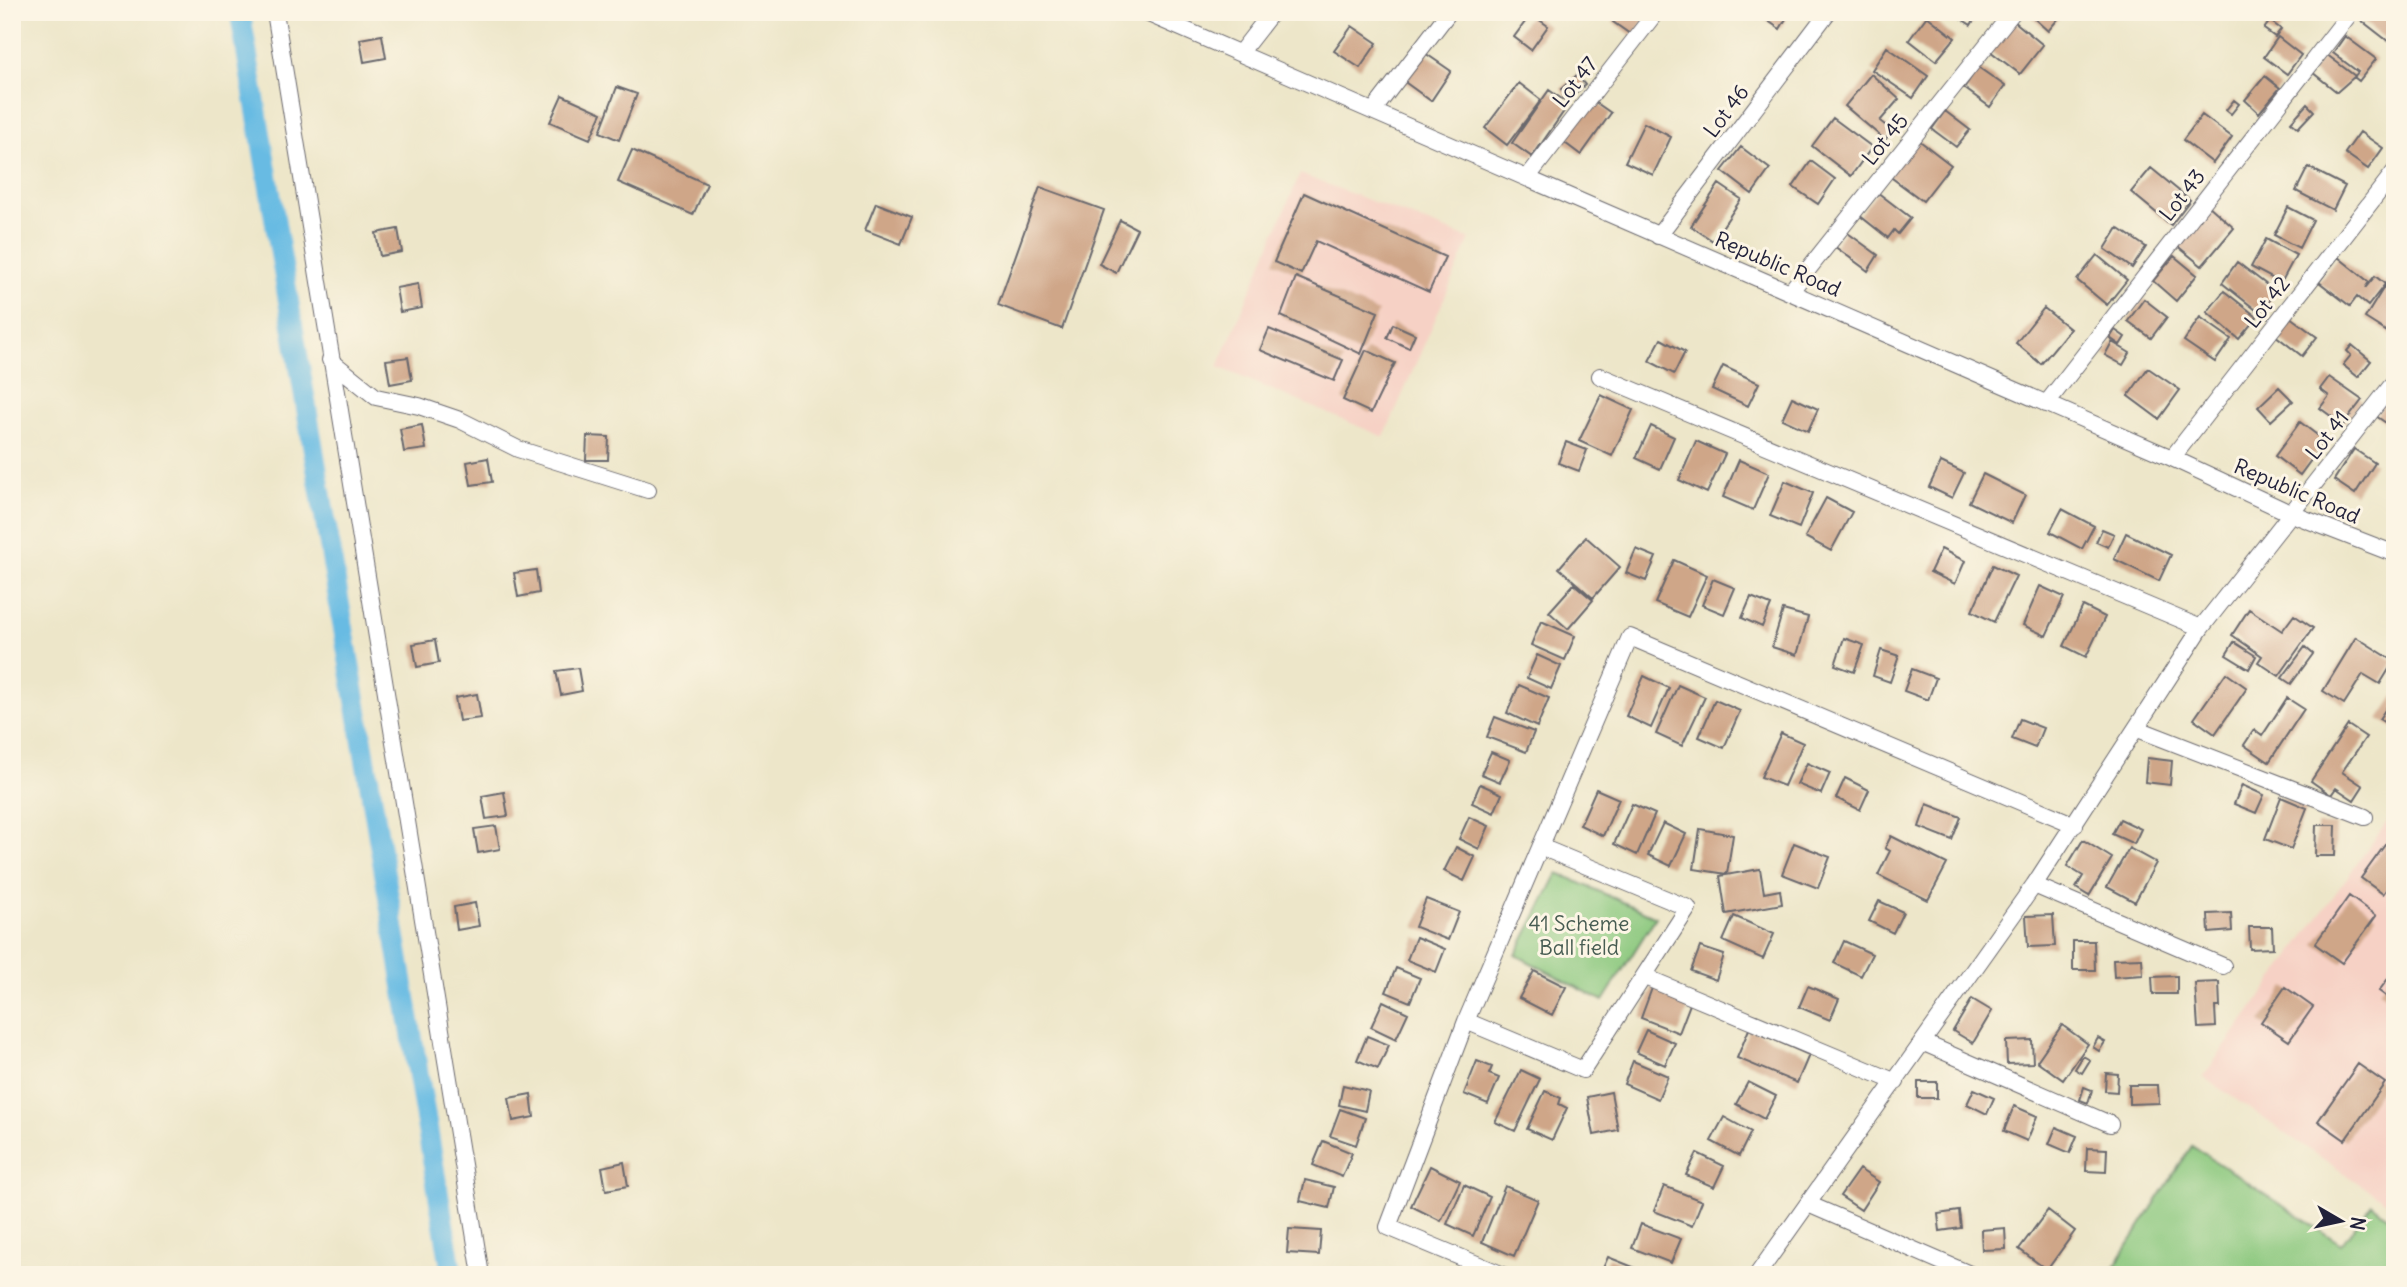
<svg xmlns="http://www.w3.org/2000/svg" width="2407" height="1287" viewBox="0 0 2407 1287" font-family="Delius,sans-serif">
  <rect width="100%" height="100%" fill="#fcf5e5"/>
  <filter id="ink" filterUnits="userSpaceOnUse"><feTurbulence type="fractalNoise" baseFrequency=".0143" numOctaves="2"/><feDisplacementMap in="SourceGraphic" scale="14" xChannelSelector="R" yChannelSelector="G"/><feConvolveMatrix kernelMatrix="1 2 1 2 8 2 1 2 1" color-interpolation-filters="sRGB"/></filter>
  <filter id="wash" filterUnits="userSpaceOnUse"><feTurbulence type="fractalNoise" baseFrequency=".00686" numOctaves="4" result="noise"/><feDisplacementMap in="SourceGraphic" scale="28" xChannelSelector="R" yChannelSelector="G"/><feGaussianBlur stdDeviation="1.57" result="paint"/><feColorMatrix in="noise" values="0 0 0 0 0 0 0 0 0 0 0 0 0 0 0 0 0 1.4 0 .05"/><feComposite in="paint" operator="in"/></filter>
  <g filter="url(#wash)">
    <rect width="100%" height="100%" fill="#ede6c9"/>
    <path fill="#f6d1c5" d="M1300,174L1470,239L1384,437L1218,367Z
      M2395,811V1208L2203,1077Z"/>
    <path fill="#8bc87e" stroke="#56755c" stroke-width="2" d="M1558,873L1656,917L1603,1001L1516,955Z
      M2192,1146L2341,1244L2372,1204L2395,1222V1275H2109Z"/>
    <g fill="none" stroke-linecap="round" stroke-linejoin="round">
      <path stroke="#67bbe3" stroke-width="21" d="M240,12L452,1275"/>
    </g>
    <g id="blocks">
      <path fill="#cfa688" d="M1620,12H1650L1633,36L1613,22Z
        M1755,12H1790L1780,29Z
        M1951,12H1979L1971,25Z
        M2027,12H2064L2048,31Z
        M2354,12H2395L2393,45L2353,14Z
        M1531,14L1548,26L1531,50L1514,37Z
        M1927,16L1955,38L1936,61L1909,40Z
        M2014,21L2043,45L2020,74L1990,51Z
        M2270,21L2281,29L2275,37L2264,29Z
        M1352,26L1377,43L1360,68L1334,51Z
        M382,35L386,58L364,62L360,39Z
        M2345,36L2376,59L2359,81L2354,77L2358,72L2333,53Z
        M2278,37L2301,55L2287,74L2264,57Z
        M1887,47L1928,76L1913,98L1872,70Z
        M1422,51L1451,71L1431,101L1402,80Z
        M2326,54L2355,76L2337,92L2312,72Z
        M1978,67L2005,86L1990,107L1964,88Z
        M1871,74L1899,99L1880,121L1892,131L1885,140L1845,106Z
        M1577,75L1585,85L1570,99L1561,89Z
        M2265,76L2280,88L2259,113L2245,100Z
        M1519,83L1541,100L1507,145L1485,128Z
        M617,87L637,94L619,140L600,132Z
        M1549,90L1569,104L1532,157L1512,143Z
        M562,95L602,113L590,139L550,122Z
        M1591,99L1611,113L1581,155L1561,140Z
        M2234,100L2239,104L2231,114L2226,110Z
        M2307,104L2314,111L2298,128L2291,122Z
        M1945,111L1970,130L1956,147L1932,129Z
        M2202,115L2232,137L2213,163L2183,140Z
        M1833,118L1872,147L1851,176L1812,146Z
        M1644,123L1671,137L1653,175L1625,162Z
        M2360,132L2383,148L2368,169L2345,153Z
        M1916,138L1951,165L1923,201L1888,175Z
        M1741,147L1770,169L1752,194L1722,171Z
        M632,150L707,184L693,215L618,182Z
        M1811,161L1835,179L1818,204L1793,187Z
        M2308,167L2345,186L2333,210L2296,191Z
        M2151,168L2190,200L2171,225L2131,192Z
        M1719,184L1741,199L1713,241L1691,226Z
        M1040,187L1104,210L1062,329L998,305Z
        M1877,192L1911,218L1898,234L1894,230L1888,238L1859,215Z
        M1304,193L1445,257L1429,292L1316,241L1301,274L1274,262Z
        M876,203L912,217L901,244L865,230Z
        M2208,205L2234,228L2202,266L2175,244Z
        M2288,207L2313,220L2299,248L2274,235Z
        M1120,220L1137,229L1116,273L1099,264Z
        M2118,228L2146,247L2132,268L2105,249Z
        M398,229L402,252L380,256L376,233Z
        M1845,231L1878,255L1868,271L1834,246Z
        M2266,239L2296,255L2281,283L2251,267Z
        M2097,255L2127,280L2107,305L2077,280Z
        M2174,256L2197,275L2176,301L2153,281Z
        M2338,257L2369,282L2365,288L2375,276L2385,284L2368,306L2357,297L2350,306L2319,282Z
        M2237,262L2276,292L2260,313L2222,283Z
        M1296,277L1378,312L1361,354L1281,316Z
        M2389,279L2395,282V337L2365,318Z
        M418,284L422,308L400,312L396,288Z
        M2224,291L2257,317L2239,339L2207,312Z
        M2144,299L2167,317L2151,338L2128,321Z
        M2044,308L2070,329L2041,364L2016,343Z
        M2200,317L2231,339L2215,362L2184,341Z
        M2290,317L2317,337L2302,356L2275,335Z
        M1393,324L1415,334L1409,348L1387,338Z
        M1269,329L1343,360L1334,381L1260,350Z
        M2115,330L2125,337L2120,345L2110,338Z
        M1661,339L1685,352L1674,374L1649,361Z
        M2112,342L2130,353L2123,365L2105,355Z
        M2352,345L2371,361L2358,377L2343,365L2351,355L2347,351Z
        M1366,350L1395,363L1371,413L1343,400Z
        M408,357L412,380L390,384L386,360Z
        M1723,366L1759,383L1748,406L1712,389Z
        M2148,368L2180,390L2159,419L2128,396Z
        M2329,377L2362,400L2343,425L2320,408L2329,396L2320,389Z
        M2279,387L2293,401L2271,421L2258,407Z
        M2395,388V429L2376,416Z
        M1601,395L1633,410L1612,456L1579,441Z
        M1792,397L1818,409L1808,431L1782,419Z
        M2300,422L2325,441L2300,475L2275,456Z
        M422,425L426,449L404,452L400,429Z
        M1651,426L1674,437L1660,469L1636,458Z
        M587,436L609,437L608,460H586Z
        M1696,441L1725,454L1707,493L1679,480Z
        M1566,442L1587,450L1579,471L1558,463Z
        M2354,449L2375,463L2355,494L2334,480Z
        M488,458L492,482L471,485L467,462Z
        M1739,460L1769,473L1753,510L1723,497Z
        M1941,462L1964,473L1952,498L1929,487Z
        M1983,474L2025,495L2012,523L1969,502Z
        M1785,481L1813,493L1799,528L1770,516Z
        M1826,498L1852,512L1831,551L1805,537Z
        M2062,509L2094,526L2082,549L2050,532Z
        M2102,529L2114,534L2108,547L2096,542Z
        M2126,533L2171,555L2159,581L2114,559Z
        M1586,537L1620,567L1593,598L1559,568Z
        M1636,549L1656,557L1646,581L1626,573Z
        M1941,549L1965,561L1955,584L1930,572Z
        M1674,560L1707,575L1688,617L1655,603Z
        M1993,565L2016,576L1994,622L1972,611Z
        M536,570L539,593L518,597L514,573Z
        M1713,579L1735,588L1724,614L1702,605Z
        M1574,584L1593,600L1568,629L1549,612Z
        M2040,586L2064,597L2046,636L2023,625Z
        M1751,597L1771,605L1762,627L1742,618Z
        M2083,606L2105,617L2086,657L2064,646Z
        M2249,609L2282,631L2294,615L2313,628L2279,676L2258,662L2262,656L2232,635Z
        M1783,610L1808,617L1797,655L1772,647Z
        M1541,621L1575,636L1565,660L1531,645Z
        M2356,637L2394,661L2380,684L2363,674L2344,704L2323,691Z
        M1844,638L1864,645L1854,672L1835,665Z
        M435,640L439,663L417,667L413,644Z
        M2234,642L2256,656L2249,669L2226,655Z
        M2305,647L2313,654L2291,684L2282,678Z
        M1881,650L1899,656L1890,682L1873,676Z
        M1537,655L1561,666L1551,689L1527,678Z
        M578,668L582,691L561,695L556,671Z
        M1912,669L1936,678L1928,700L1904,691Z
        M2226,673L2247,688L2215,734L2194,719Z
        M1644,676L1669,688L1651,728L1626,716Z
        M1519,685L1549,698L1537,727L1507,713Z
        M1678,685L1705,697L1682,746L1656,734Z
        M477,694L481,718L459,721L455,698Z
        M2395,695V729L2379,719Z
        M2287,698L2304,709L2269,762L2244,745L2254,730L2262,736Z
        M1715,700L1740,711L1724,748L1699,737Z
        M1495,717L1534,732L1526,752L1487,737Z
        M2020,719L2043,728L2035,748L2012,739Z
        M2348,725L2366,737L2342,772L2363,786L2354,800L2336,788L2331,795L2311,781Z
        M1781,733L1803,743L1784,786L1761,777Z
        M1491,752L1510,760L1500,782L1481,774Z
        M2147,758L2172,761L2170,785L2145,782Z
        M1807,763L1830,773L1821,794L1797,784Z
        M1845,778L1869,790L1860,810L1836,798Z
        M1480,784L1502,794L1494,813L1472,803Z
        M2242,785L2264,795L2256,813L2234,804Z
        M1596,789L1619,799L1603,836L1580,825Z
        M504,792L508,816L486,819L482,796Z
        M2281,797L2307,808L2291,849L2265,839Z
        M1632,804L1655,814L1637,855L1614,844Z
        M1927,804L1961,817L1952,840L1919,827Z
        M1469,817L1489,826L1479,849L1459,839Z
        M2120,819L2141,829L2134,844L2112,834Z
        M1663,823L1686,834L1671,866L1648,855Z
        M2316,825H2336L2335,856H2315Z
        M496,826L500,849L478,853L474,829Z
        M1700,829L1733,835L1727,874L1694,869Z
        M2395,831V877L2383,894L2361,878Z
        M1891,836L1947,864L1928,900L1878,875L1890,851L1885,848Z
        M2083,840L2112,858L2089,896L2076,888L2083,876L2067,866Z
        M1794,843L1830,857L1818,888L1782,874Z
        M1456,847L1475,857L1464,881L1444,871Z
        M2129,848L2156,863L2135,902L2107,887Z
        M1760,869L1764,893L1780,890L1782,904L1726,914L1720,876Z
        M2349,896L2376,916L2342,963L2315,944Z
        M1426,899L1459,912L1448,940L1415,927Z
        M1879,901L1903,912L1893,933L1869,921Z
        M475,903L479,926L457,930L454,907Z
        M2231,913L2232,931L2209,933L2208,914Z
        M2053,915L2055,946L2028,947L2026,916Z
        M1734,916L1774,934L1763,959L1723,941Z
        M2249,927H2272L2273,948L2250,949Z
        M1416,937L1445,949L1436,972L1407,960Z
        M1844,941L1872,954L1861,976L1834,963Z
        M2073,941H2094L2095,970H2073Z
        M1700,947L1724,955L1716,980L1691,971Z
        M2142,958L2143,975L2114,977L2113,959Z
        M1396,968L1420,978L1410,1002L1386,992Z
        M2395,969V1003L2379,991Z
        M1534,971L1566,987L1552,1015L1519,998Z
        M2177,976V994H2153L2152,977Z
        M2219,982L2220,1007H2215L2216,1027L2198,1028L2195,983Z
        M1808,986L1839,999L1830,1020L1799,1007Z
        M2285,987L2313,1007L2289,1041L2261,1022Z
        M1652,988L1690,1004L1679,1033L1641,1018Z
        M1972,999L1992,1011L1973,1043L1953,1031Z
        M1383,1001L1408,1013L1396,1039L1371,1027Z
        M2062,1025L2088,1044L2063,1080L2037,1061Z
        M1749,1029L1809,1055L1797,1083L1737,1058Z
        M1646,1030L1675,1043L1665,1065L1636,1052Z
        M1367,1036L1389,1045L1378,1069L1357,1060Z
        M2098,1038L2105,1042L2099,1051L2093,1047Z
        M2032,1040L2033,1063L2007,1064L2006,1041Z
        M2083,1056L2090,1060L2082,1073L2075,1069Z
        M1477,1061L1492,1067L1489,1074L1499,1078L1488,1104L1464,1094Z
        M1633,1061L1668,1076L1658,1099L1624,1084Z
        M2358,1064L2385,1083L2345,1140L2318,1121Z
        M1521,1070L1540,1079L1515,1131L1495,1122Z
        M2106,1073L2118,1074L2117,1092L2105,1091Z
        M1748,1082L1776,1096L1764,1119L1736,1104Z
        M1918,1082H1937V1098H1918Z
        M1343,1085L1369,1091L1365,1111L1339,1105Z
        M2129,1085H2158L2159,1103L2129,1104Z
        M2084,1087L2092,1090L2088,1103L2080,1100Z
        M1974,1089L1994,1098L1987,1114L1967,1104Z
        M1545,1091L1561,1098L1559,1104L1567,1108L1552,1140L1527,1129Z
        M1611,1092L1618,1130L1594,1135L1587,1097Z
        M531,1094L534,1117L513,1121L509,1098Z
        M2014,1106L2037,1116L2027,1141L2004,1131Z
        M1340,1109L1365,1118L1356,1145L1330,1136Z
        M1724,1117L1751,1132L1739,1156L1711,1141Z
        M2056,1127L2077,1136L2070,1153L2049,1144Z
        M1323,1141L1352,1153L1342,1177L1313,1165Z
        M2087,1148L2107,1149L2106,1172L2086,1171Z
        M1697,1153L1724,1166L1714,1187L1686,1175Z
        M624,1162L628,1186L606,1190L602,1167Z
        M1430,1166L1460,1181L1441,1221L1411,1206Z
        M1859,1169L1879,1182L1861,1210L1840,1196Z
        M1305,1180L1334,1187L1329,1208L1300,1201Z
        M1464,1185L1490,1197L1473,1236L1447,1224Z
        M1505,1186L1538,1200L1514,1256L1482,1242Z
        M1664,1186L1702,1201L1692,1226L1654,1211Z
        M2048,1210L2075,1231L2047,1270L2019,1249Z
        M1959,1211L1961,1228L1940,1231L1938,1214Z
        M1641,1224L1681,1239L1671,1263L1632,1248Z
        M2005,1228L2006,1249L1982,1250L1981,1230Z
        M1289,1229L1321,1231L1319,1255L1287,1253Z
        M1608,1257L1653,1275H1600Z"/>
    </g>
  </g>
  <g filter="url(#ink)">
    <use href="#blocks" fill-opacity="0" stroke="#69676d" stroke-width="2"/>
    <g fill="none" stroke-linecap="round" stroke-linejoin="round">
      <defs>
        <path id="street" d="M275,12L481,1275
          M1144,12L2172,458L2292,514L2395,554
          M1240,53L1272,12
          M1373,111L1449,12
          M1527,178L1656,12
          M1658,236L1828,12
          M1790,292L2013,12
          M330,360L376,397L419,406L460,420L518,449L648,490
          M1600,376L2201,628
          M2046,404L2351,12
          M2172,458L2395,171
          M2138,729L2365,817
          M2034,885L2223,966
          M1645,977L1896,1082
          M1466,1021L1583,1070L1688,908L1541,847
          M1924,1043L2110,1124
          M1808,1204L1972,1275
          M1503,1275L1388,1227L1466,1021L1630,637L2075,825
          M1757,1275L2034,885L2201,628L2395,381"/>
      </defs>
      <use href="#street" stroke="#69676d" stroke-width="18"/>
      <use href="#street" stroke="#fff" stroke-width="16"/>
    </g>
  </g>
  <g text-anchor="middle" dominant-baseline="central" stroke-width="6" stroke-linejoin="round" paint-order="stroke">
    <g font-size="21" fill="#22223b" stroke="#fcf5e5">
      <text transform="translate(1575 82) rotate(-52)">Lot 47</text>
      <text transform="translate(1726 111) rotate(-53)">Lot 46</text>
      <text transform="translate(1885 139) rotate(-51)">Lot 45</text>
      <text transform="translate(2182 195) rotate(-52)">Lot 43</text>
      <text transform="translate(1778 264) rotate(23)">Republic Road</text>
      <text transform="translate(2267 302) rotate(-52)">Lot 42</text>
      <text transform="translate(2327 435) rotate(-52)">Lot 41</text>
      <text transform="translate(2297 491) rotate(23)">Republic Road</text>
    </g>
    <g font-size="21" fill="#475c52" stroke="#fcf5e5">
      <text x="1579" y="923">41 Scheme<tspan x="1579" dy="24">Ball field</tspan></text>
    </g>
  </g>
  <rect width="2407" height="1287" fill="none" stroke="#fcf5e5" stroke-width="42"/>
  <g transform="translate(2341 1221) rotate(99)" stroke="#fcf5e5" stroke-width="5" paint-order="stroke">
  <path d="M0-5L12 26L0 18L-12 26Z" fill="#22223b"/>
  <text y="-10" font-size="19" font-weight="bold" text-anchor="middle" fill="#22223b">N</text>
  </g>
</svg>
